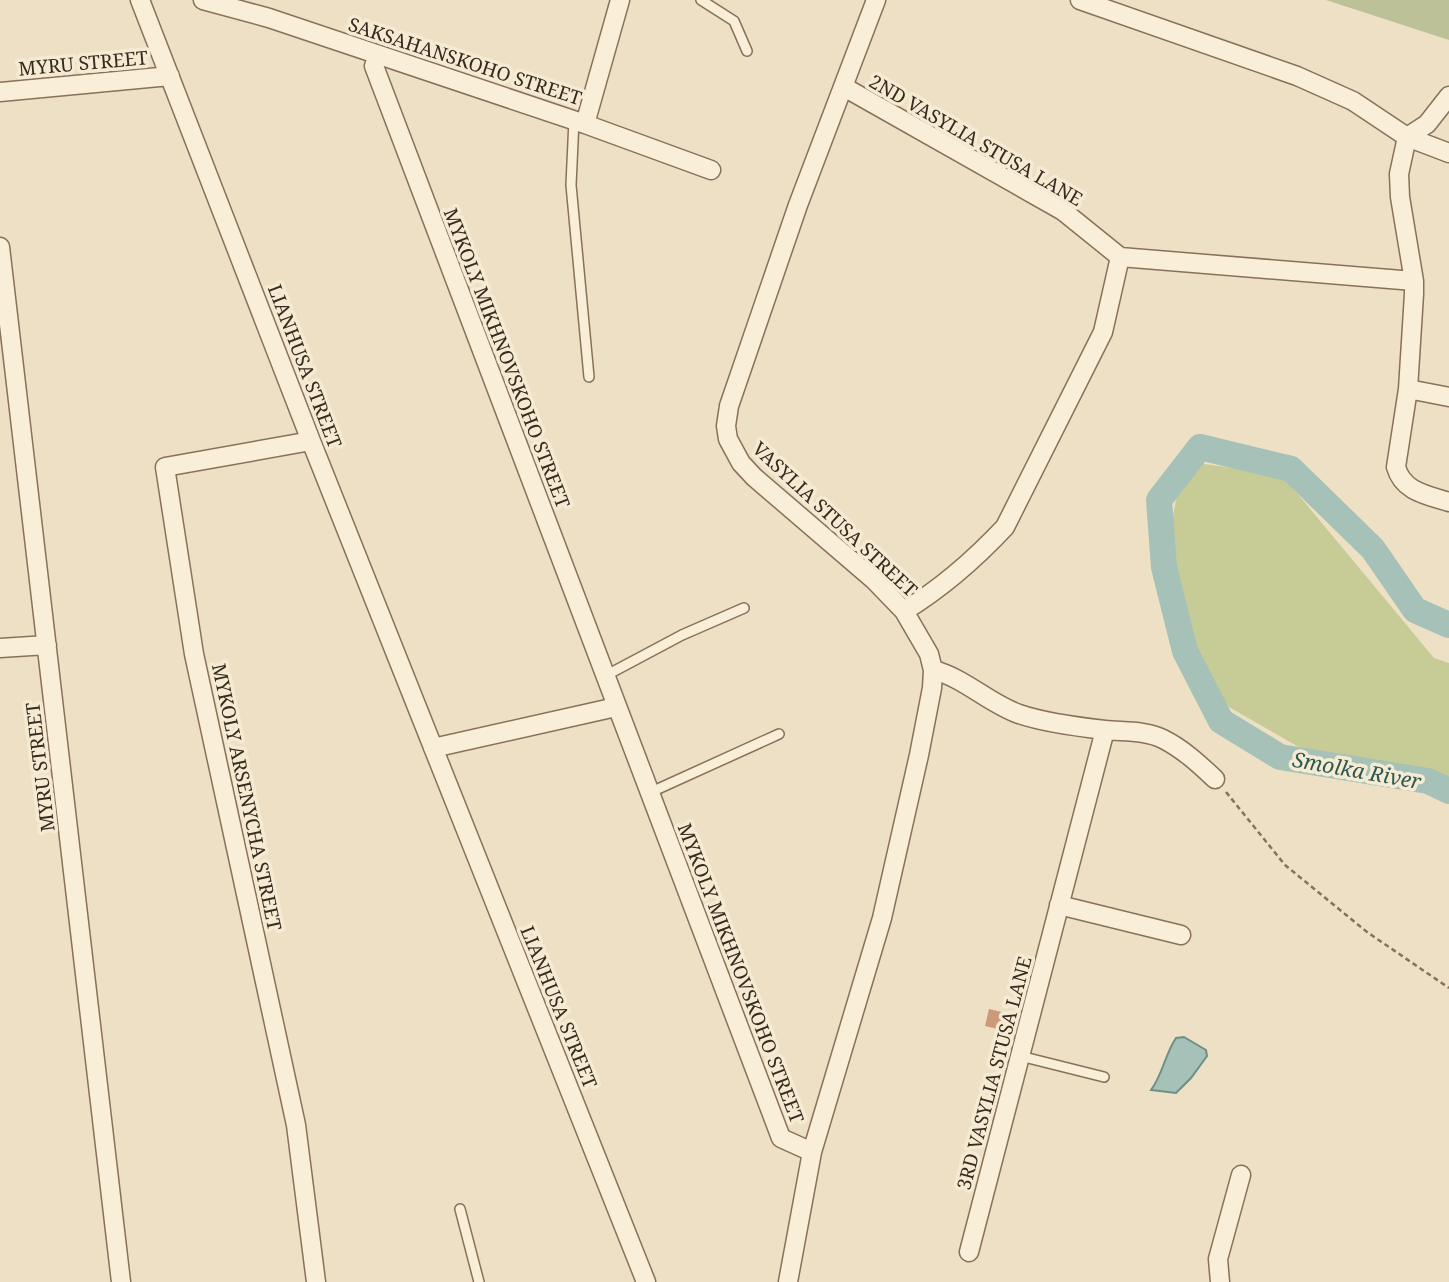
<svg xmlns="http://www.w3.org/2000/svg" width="1449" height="1282" viewBox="0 0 1449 1282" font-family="'Noto Serif',serif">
  <rect width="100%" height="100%" fill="#eee0c4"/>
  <path fill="#c7cc97" d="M1183,461L1282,475L1434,658L1449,663V782L1330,765L1208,695L1162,578Z"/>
  <path fill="#bdc197" d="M1326,0H1449V40Z"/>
  <path fill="#a6c1b8" stroke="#6c8f86" stroke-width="2" d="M1184,1037L1206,1050L1207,1056L1191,1078L1176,1093L1151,1090C1163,1074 1165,1054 1176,1038Z"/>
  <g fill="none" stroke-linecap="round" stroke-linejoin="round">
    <path stroke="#a6c1b8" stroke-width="26" d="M1449,625L1415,610L1373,549L1291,469L1200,447L1159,500L1164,567L1185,651L1221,721L1280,757L1428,781L1449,791"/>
  </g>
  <path fill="#cc9a7a" d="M989,1009L1006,1013L1002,1030L985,1026Z"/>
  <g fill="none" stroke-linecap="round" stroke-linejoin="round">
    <defs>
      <path id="lane" d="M701,0L734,21L747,51
        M574,120L571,185L589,377
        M605,676L682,635L744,608
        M649,793L779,734
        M1020,1056L1104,1077
        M460,1209L479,1282"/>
      <path id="street" d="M140,0L311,441L646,1282
        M203,0L269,18L585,124L711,170
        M1080,0L1297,76L1353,101L1407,137L1449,153
        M378,55L374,66L781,1138L812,1152
        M844,87L1063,211L1120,257L1414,281
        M0,92L170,76
        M1449,96L1427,124L1407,137L1399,174L1400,197L1414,281V294L1408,389L1396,467C1403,492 1427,495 1449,502
        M585,124L620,0
        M0,247L121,1282
        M1408,389L1449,397
        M311,441L165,467L194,654L296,1125L316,1282
        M904,611C942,588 974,560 1005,527L1103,332L1120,257
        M0,648L47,645
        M933,670C965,678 988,703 1019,714C1045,723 1078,727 1105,730C1124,732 1145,730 1163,739C1183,749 1199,764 1215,779
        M433,748L616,707
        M1059,905L1181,935
        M969,1252L1105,730
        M788,1282L812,1152L882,918L919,755L932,688L933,670L929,654L904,611L874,580L754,477L741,463L728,439L726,426L729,406L798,205L876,0
        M1220,1282L1218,1259L1241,1175"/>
    </defs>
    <use href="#lane" stroke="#88715a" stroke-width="12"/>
    <use href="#street" stroke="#88715a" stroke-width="21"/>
    <path stroke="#88715a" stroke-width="2.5" stroke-dasharray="5 3.5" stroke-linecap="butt" d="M1226,792L1285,865L1367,932L1449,988"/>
    <use href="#lane" stroke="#f9eed7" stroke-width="9"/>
    <use href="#street" stroke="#f9eed7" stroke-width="18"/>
  </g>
  <g text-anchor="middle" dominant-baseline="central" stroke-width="7" stroke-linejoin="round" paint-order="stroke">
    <g font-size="19" fill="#382a1e" stroke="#f5ebd3">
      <text transform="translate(465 61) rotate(18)">SAKSAHANSKOHO STREET</text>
      <text transform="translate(83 63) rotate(-5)">MYRU STREET</text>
      <text transform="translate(976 140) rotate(30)">2ND VASYLIA STUSA LANE</text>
      <text transform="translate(507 358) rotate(69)">MYKOLY MIKHNOVSKOHO STREET</text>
      <text transform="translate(305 366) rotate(69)">LIANHUSA STREET</text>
      <text transform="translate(835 519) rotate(43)">VASYLIA STUSA STREET</text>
      <text transform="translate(40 767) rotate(-97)">MYRU STREET</text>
      <text transform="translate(247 797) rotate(78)">MYKOLY ARSENYCHA STREET</text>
      <text transform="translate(741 973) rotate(69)">MYKOLY MIKHNOVSKOHO STREET</text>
      <text transform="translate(559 1007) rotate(68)">LIANHUSA STREET</text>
      <text transform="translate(994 1073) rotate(-75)">3RD VASYLIA STUSA LANE</text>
    </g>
    <g font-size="21" font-style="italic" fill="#2d5854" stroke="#f5ebd3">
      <text transform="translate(1357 770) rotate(10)">Smolka River</text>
    </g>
  </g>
</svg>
